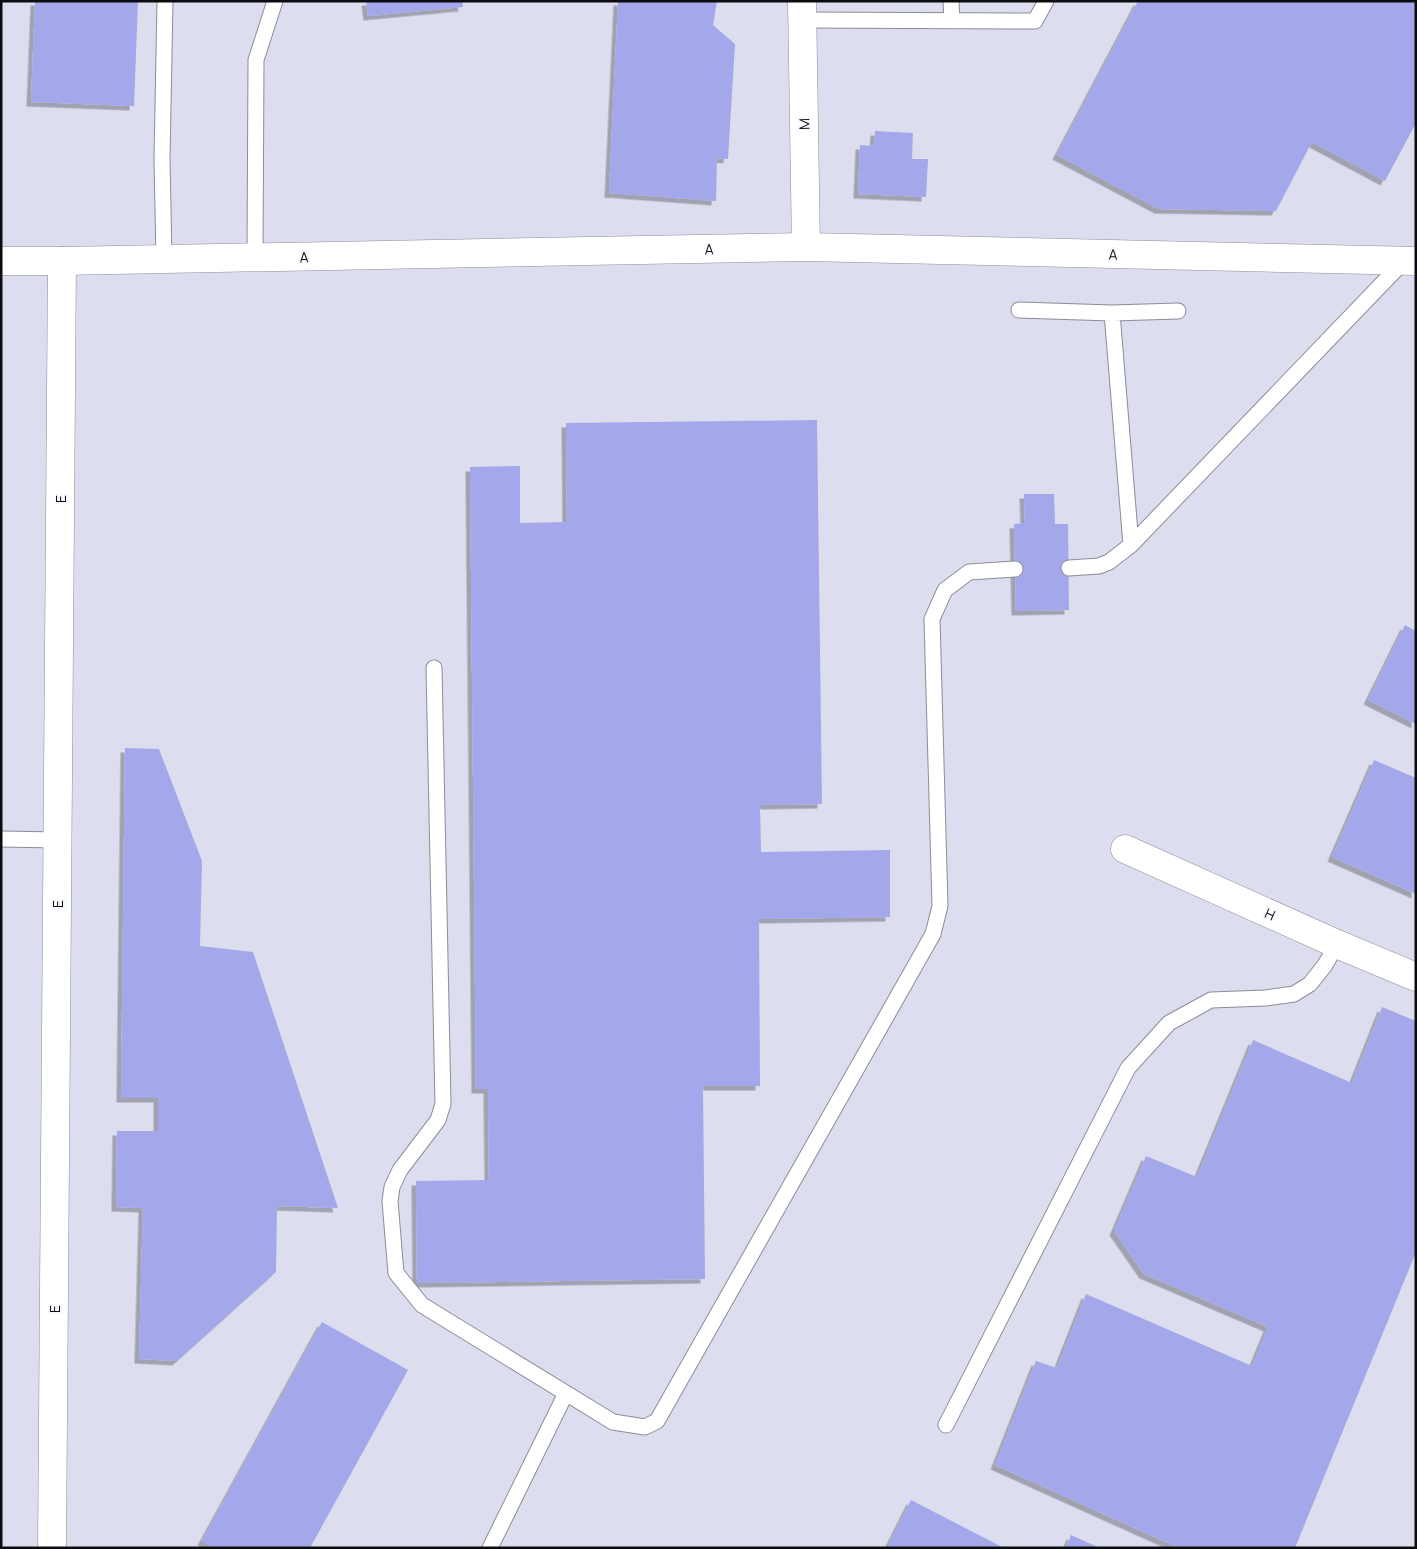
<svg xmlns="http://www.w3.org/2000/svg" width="1417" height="1549" viewBox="0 0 1417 1549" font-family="Manrope,sans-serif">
  <defs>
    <filter id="shadow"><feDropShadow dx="-4.5" dy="4.5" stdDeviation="0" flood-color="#0004"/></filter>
  </defs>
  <rect width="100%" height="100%" fill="#eaebf6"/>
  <path fill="#dcddee" d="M1,1H1416V1548H1Z"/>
  <path fill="#a4a8ea" filter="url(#shadow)" d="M35,1H138L134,106L31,102Z
    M366,1H462L463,7L368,16Z
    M618,1H717L713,25L735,44L728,159L717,158L716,201L609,193Z
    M1138,1H1416V123L1385,181L1312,142L1276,211L1159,209L1057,155Z
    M875,131L913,133L912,159H928L926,197L858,194L860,145L874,146Z
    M817,420L822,804L760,805L761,852L890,850V917L759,919L760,1086H703L705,1279L417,1283L416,1181L489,1180L488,1089H476L470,467L520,466V523L567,522L566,423Z
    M1024,494H1054L1055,524H1068L1069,610L1016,611L1014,524L1025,523Z
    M1405,625L1416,631V724L1368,700Z
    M125,748L159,749L202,861L200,946L253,952L338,1208L277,1206L276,1272L177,1361L139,1359L143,1208L116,1207L117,1131H158V1098H121Z
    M1374,760L1416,778V894L1332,857Z
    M1382,1007L1416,1021V1252L1295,1548H1179L995,1465L1036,1361L1057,1368L1086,1294L1252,1366L1268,1327L1144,1274L1114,1231L1146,1156L1197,1177L1253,1040L1352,1083Z
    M322,1322L408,1370L310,1548H215L202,1541Z
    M911,1500L1004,1548H887Z
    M1071,1535L1100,1548H1066Z"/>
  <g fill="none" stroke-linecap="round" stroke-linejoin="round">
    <defs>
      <path id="service" d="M951,1L952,21
        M803,20L1035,21L1046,1
        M255,257L256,60L275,1
        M164,259L162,159L165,1
        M1019,310L1112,313L1178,311
        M1112,313L1131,545
        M1069,568L1099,566L1109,562L1131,545L1404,261
        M434,668L443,1104L438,1120L400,1170L392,1187L390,1201L396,1273L422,1305L613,1422L645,1427L657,1421L933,934L940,906L932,619L945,590L969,572L1015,569
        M1,839L58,840
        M946,1425L1128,1068L1169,1023L1211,1000L1265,998L1294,994L1310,984L1325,965L1337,944
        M490,1548L566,1393"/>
      <path id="minor" d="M802,1L806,247
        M1125,849L1337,944L1416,977
        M52,1548L62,261"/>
      <path id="tertiary" d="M1,261H62L806,247L1416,261"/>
    </defs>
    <use href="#service" stroke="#8c8d97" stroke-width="17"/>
    <use href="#minor" stroke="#8c8d97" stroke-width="29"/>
    <use href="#tertiary" stroke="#8c8d97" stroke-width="29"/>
    <use href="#service" stroke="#fff" stroke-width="15"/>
    <use href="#minor" stroke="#fff" stroke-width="28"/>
    <use href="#tertiary" stroke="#fff" stroke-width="28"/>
  </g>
  <g text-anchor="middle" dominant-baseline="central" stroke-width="4.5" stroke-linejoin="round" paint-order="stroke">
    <g font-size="14" fill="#0c0c10" stroke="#f8f9fd">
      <text transform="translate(804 124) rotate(-91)">Μ</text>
      <text transform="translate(709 249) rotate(-1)">Α</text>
      <text transform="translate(1113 254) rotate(1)">Α</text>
      <text transform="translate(304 257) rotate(-1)">Α</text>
      <text transform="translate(60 499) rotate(-90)">Ε</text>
      <text transform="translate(57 904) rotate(-90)">Ε</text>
      <text transform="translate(1270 914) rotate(24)">Η</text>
      <text transform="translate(54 1309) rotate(-90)">Ε</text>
    </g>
  </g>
  <rect width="1417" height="1549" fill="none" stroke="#0c0c10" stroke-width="5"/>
</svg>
